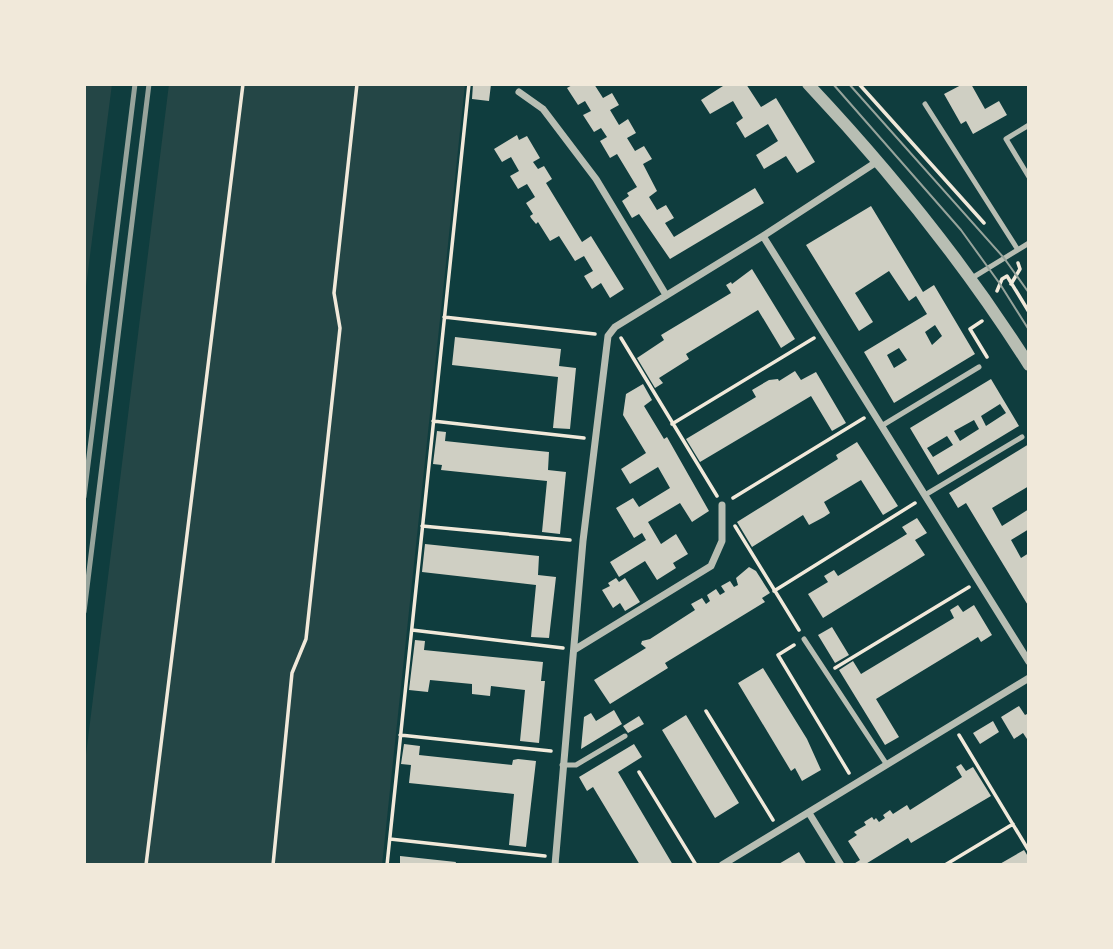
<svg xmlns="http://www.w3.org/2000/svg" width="1113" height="949" viewBox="0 0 1113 949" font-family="'PT Sans Narrow',sans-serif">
  <rect width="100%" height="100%" fill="#0f3d3e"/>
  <path fill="#244646" d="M84,84H112L84,302Z
    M169,84H465L382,865H84V771Z"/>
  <path fill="#cfcfc3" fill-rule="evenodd" d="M473,84H491L489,101L472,99Z
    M574,84H594L603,98L612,93L619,105L610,110L619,125L628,119L636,133L627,138L635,151L644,146L652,159L643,164L657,191L649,197L657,210L666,205L674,218L665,223L674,237L755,188L764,203L670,259L639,214L632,218L622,201L629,196L627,193L637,187L617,154L610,158L600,141L607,137L601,128L594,132L583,115L591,111L585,101L578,105L567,88Z
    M722,84H746L761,107L776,98L815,162L797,173L786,156L764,169L756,155L778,141L768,124L745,138L736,123L743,118L733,101L710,114L701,100L723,86Z
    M963,84H971L985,109L999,101L1007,115L973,134L966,121L961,124L944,94Z
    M517,135L519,140L527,136L540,158L533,162L538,169L544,166L552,179L546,183L582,242L591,236L624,289L610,298L601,283L592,289L584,276L593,271L584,256L575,261L559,236L550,241L538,222L536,224L531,218L530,216L533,214L526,203L535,197L527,184L518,189L510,176L519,171L511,157L502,162L494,149Z
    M871,206L923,292L934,285L975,354L894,403L864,352L927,314L916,296L909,301L889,271L855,293L873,322L859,331L806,245ZM935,325L942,336L932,345L925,332ZM899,348L907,360L894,368L887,355Z
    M752,269L795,339L781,348L758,310L686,354L689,359L659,378L663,383L655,388L637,358L664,340L661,335L731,293L726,285L731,282L732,284Z
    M455,337L561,349L559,366L576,368L570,429L553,428L558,377L452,365Z
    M795,371L801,380L816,372L846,423L832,431L811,396L700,462L686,439L756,397L752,390L769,380L778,379L779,381Z
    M991,379L1019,426L938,475L910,428ZM1000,404L1006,413L986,426L981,416ZM974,420L979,429L960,441L954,431ZM947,436L953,445L933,457L927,448Z
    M643,384L652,400L644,406L664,439L667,437L709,511L692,522L680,503L648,522L661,544L676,534L688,554L673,563L676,568L657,580L645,561L619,577L610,562L646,540L642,533L634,538L616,508L633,498L639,507L670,488L658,467L630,484L621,469L646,453L623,415L626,394Z
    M437,431L446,432L445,441L549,452L548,470L566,472L560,534L542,532L547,481L441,470L442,465L433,464Z
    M857,442L898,506L883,515L861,480L824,502L830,513L824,517L809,525L803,515L752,547L737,522L838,459L836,455Z
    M1029,444V486L992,508L1002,526L1029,509V529L1011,540L1021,558L1029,553V607L966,503L958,508L949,493Z
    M917,518L927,533L915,540L925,555L823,618L808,594L828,582L824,576L834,570L838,576L907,534L902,527Z
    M425,544L539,556L538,575L556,577L549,638L531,637L536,585L422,572Z
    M749,567L756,571L770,593L762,598L765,602L665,663L668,668L610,704L594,680L646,648L641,644L642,641L650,639L695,610L691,604L702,598L706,604L710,601L707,595L716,589L720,595L725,592L721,586L730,581L734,587L738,585L736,578Z
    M616,578L619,582L625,578L640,602L625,611L620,603L613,608L602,590L610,586L608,583Z
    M958,605L963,612L974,605L992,635L981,642L978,637L876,699L899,737L885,745L839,670L853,661L861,674L954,618L950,610Z
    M832,627L849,655L835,663L818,635Z
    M415,640L425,641L424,650L543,662L541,681H545L539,743L520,741L525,690L491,686L490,696L472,694V684L430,680L428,692L409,690Z
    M763,668L807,739L821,770L802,781L795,768L791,771L738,683Z
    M1019,706L1025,715L1029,713V742L1023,733L1014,739L1001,717Z
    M614,710L622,724L581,749L584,717L591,713L596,721Z
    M686,715L739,803L715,818L662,730Z
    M639,716L644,724L628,733L623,726Z
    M993,721L999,732L980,744L973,733Z
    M404,744L420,746L419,755L512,765L513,760L518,759L536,761L526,847L509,845L514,794L409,783L411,765L401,764Z
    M634,744L642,757L618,772L673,865H640L593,787L587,791L579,777Z
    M961,764L966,771L973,767L991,796L911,843L908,838L864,865H852L860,860L848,841L857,835L854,832L866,825L864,822L872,817L874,820L876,818L879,822L885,818L883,815L890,810L893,814L907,805L910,810L962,777L956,767Z
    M1024,850L1029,858V865H998Z
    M799,852L807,865H777Z
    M400,856L456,862L455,865H400Z"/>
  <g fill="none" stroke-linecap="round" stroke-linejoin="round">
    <path stroke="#f1e9da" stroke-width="3.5" d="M859,84L984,223
      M1011,284L1020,269L1018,263
      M997,291L1002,279L1007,276L1029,312
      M444,317L595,334
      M982,321L970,329L987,357
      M621,338L717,496
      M433,421L584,438
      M672,424L814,338
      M733,498L864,418
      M422,526L570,540
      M735,526L799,630
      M774,591L915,503
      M412,630L563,648
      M794,645L778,655L849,773
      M835,668L969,587
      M706,711L773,820
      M400,735L551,751
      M959,735L1029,851
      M639,772L696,865
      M390,839L545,856
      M146,865L243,84
      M273,865L292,673L306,639L340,328L334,293L357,84
      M387,865L469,84
      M945,865L1013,824"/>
    <path stroke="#b8beb3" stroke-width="5" d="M925,104L1018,250
      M1029,125L1006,139L1029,177
      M972,278L1029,243
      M883,425L979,367
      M925,495L1022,437
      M804,639L887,765
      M562,765H576L625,736"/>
    <path stroke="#b8beb3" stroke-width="7" d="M519,92L543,109L596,179L666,295
      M763,236L1029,662
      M574,650L711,566L722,541V505
      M809,813L841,865
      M555,865L583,541L608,336L615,327L763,236L878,161
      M722,865L1029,678"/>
    <path stroke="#b8beb3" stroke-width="12" d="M808,84C890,171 965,264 1029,365"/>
    <path stroke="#97a49c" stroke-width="2" d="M833,84L961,230L1000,284L1029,330
      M849,84L1004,258L1029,293"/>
    <path stroke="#97a49c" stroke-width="5" d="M84,497L135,84
      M84,612L149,84"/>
  </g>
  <rect width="1113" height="949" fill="none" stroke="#f1e9da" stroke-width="172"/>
</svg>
